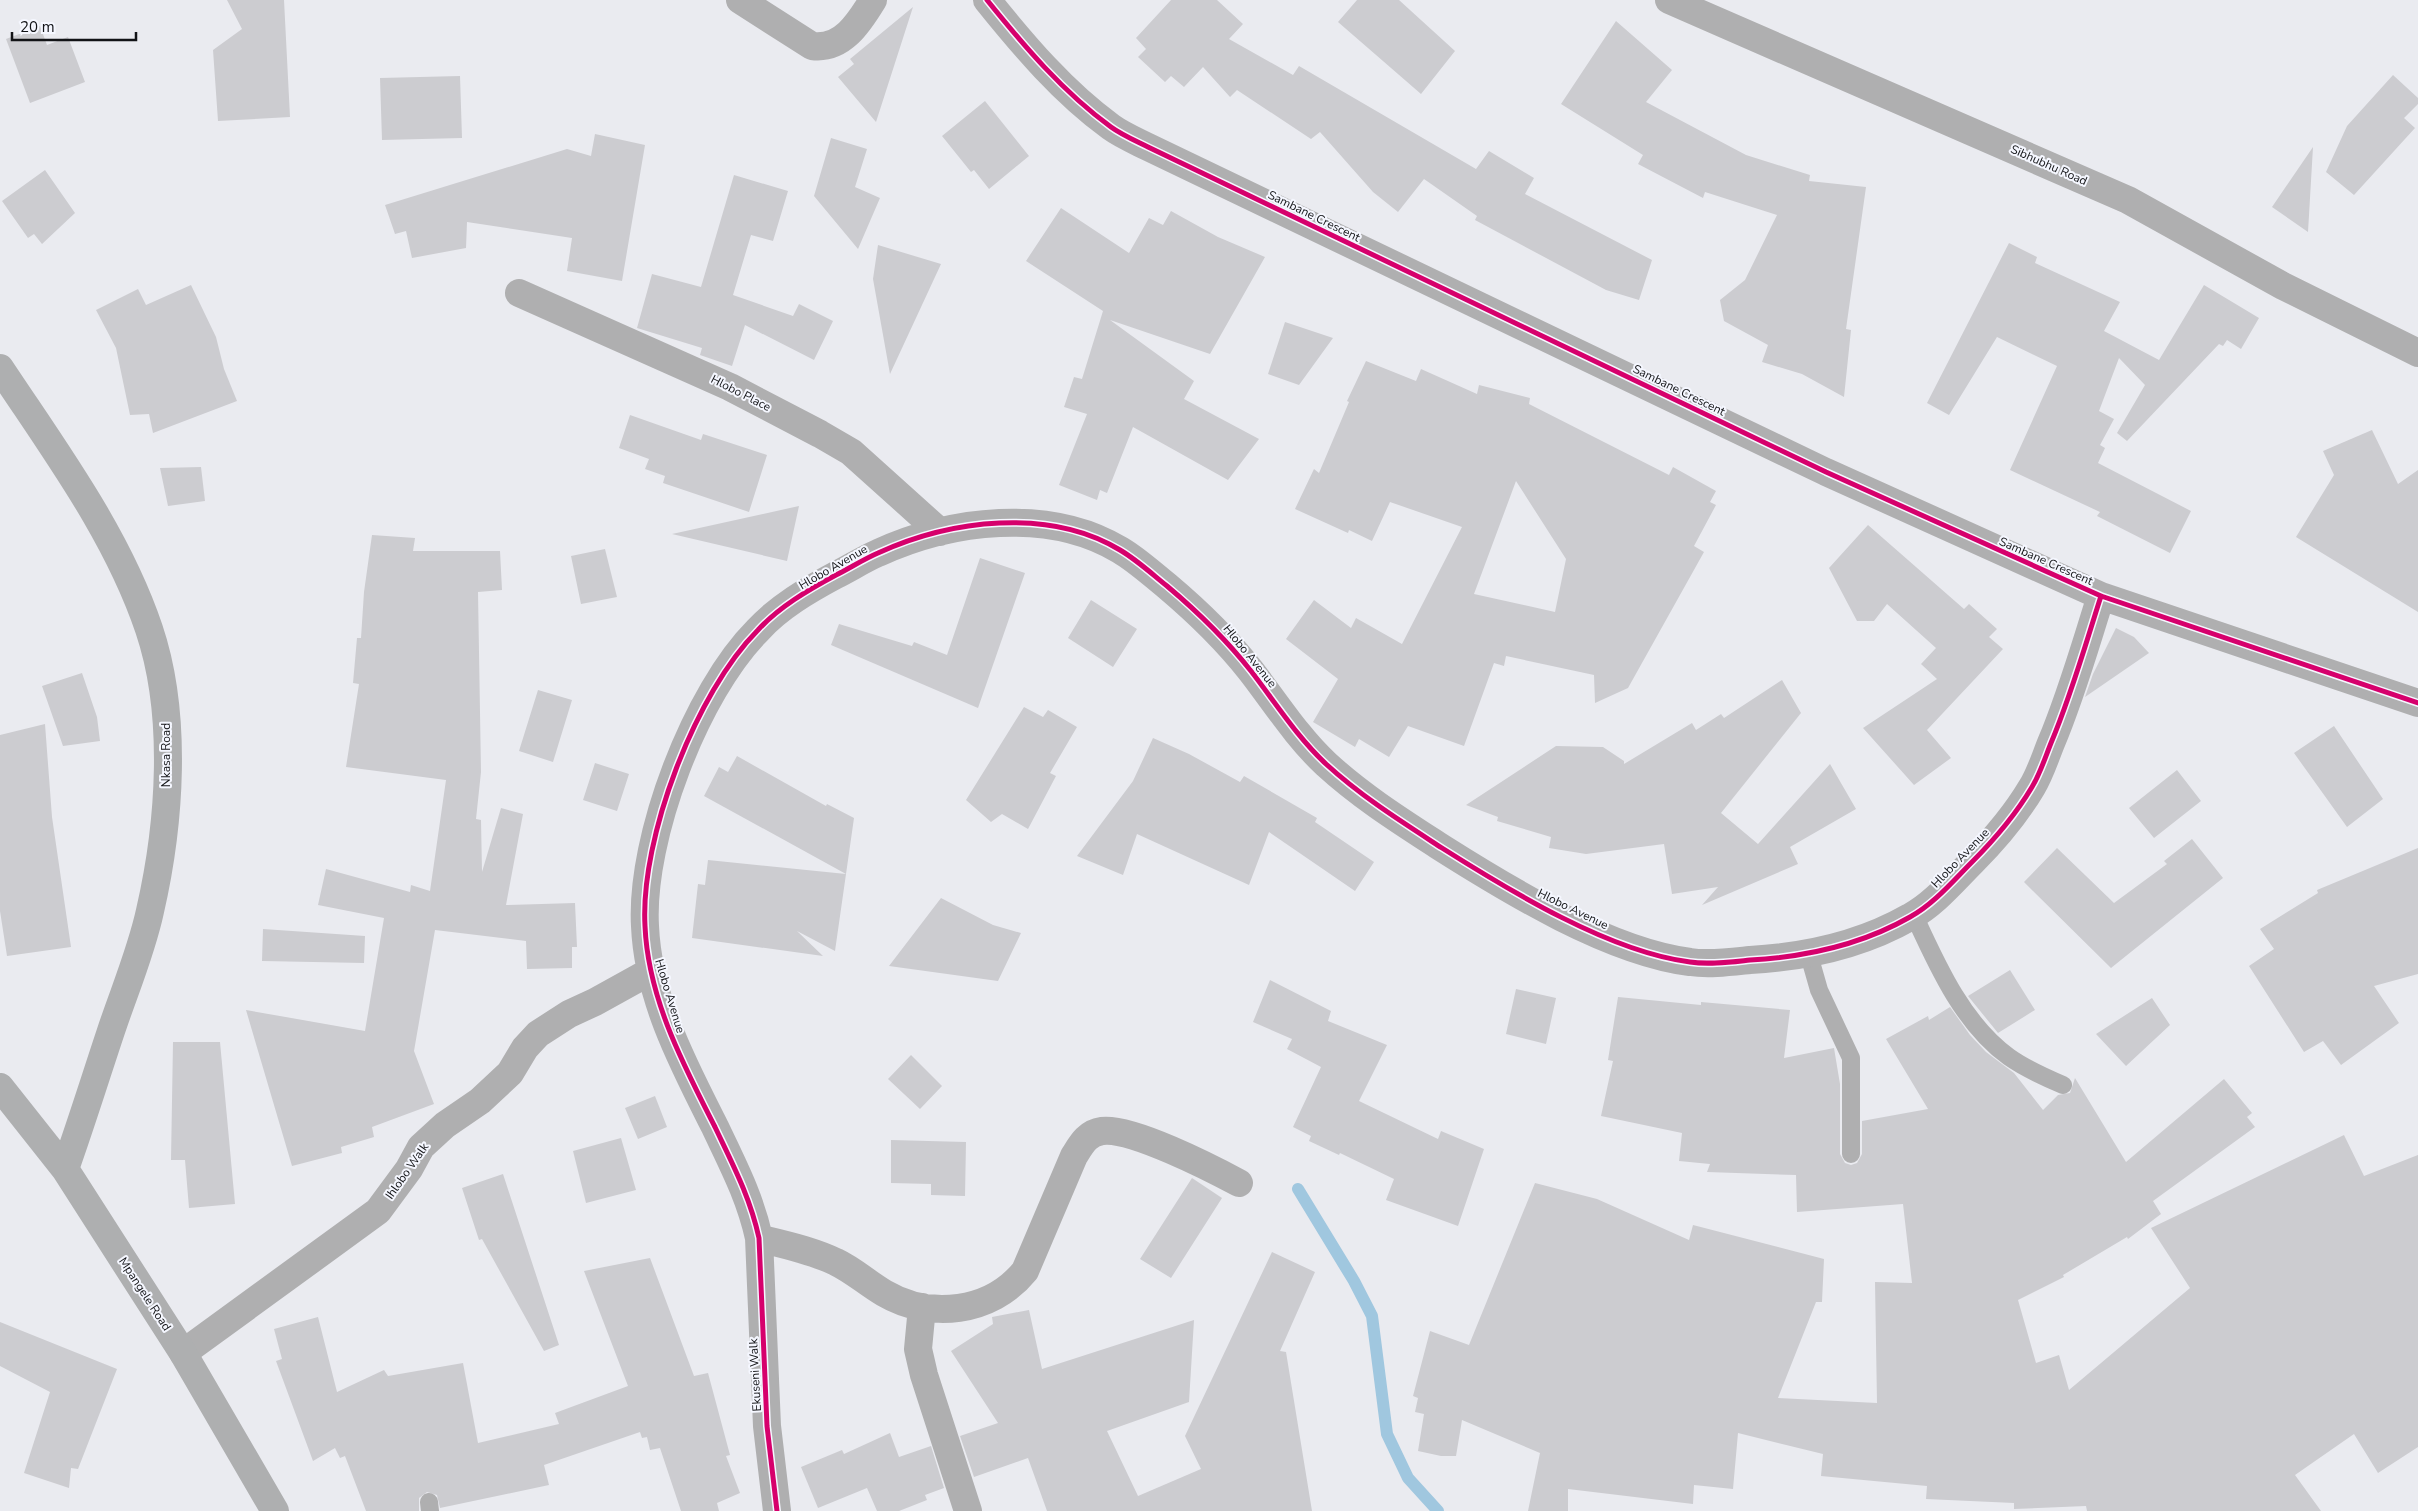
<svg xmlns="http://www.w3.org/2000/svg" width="2418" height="1511" viewBox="0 0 2418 1511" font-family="'Nunito Sans',sans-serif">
  <rect width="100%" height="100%" fill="#eaebf0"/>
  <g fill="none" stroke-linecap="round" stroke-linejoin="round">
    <path stroke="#a0c7df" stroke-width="12" d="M1298,1189L1354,1281L1372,1316L1387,1434L1408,1478L1438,1511"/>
  </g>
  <path fill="#ccccd0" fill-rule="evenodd" d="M227,0H284L290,117L218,121L213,50L242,29Z
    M1171,0H1217L1243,24L1229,39L1293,75L1299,66L1476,169L1489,151L1534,178L1525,194L1652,260L1639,300L1606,290L1475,220L1477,216L1424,179L1398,212L1373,192L1320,132L1311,139L1237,90L1230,97L1203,67L1184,87L1171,76L1165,82L1138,57L1146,49L1136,38Z
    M1357,0H1399L1455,51L1421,94L1338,22Z
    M913,7L876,122L838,77L854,64L850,59Z
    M1616,21L1672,70L1646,102L1746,155L1810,175L1809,181L1866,187L1846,329L1851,330L1844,397L1802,374L1762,362L1768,345L1724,321L1720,300L1745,280L1777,215L1705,192L1703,198L1638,164L1643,155L1561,104Z
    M40,26L47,45L68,37L85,82L30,103L6,39Z
    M2393,75L2418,98V104L2404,118L2415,128L2354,195L2326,172L2347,126Z
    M460,76L462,138L382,140L380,78Z
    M985,101L1029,156L989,189L974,170L971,172L942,136Z
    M595,134L645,145L622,281L567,271L572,238L467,222L466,248L412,258L406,231L395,234L385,205L567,149L591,156Z
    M831,138L867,149L855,187L880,198L858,249L814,196Z
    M2313,147L2308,232L2272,207Z
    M45,170L75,213L42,244L34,234L28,238L2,201Z
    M734,175L788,191L773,241L751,235L733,295L793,316L799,304L833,321L814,360L745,325L732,366L700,355L702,348L637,328L652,274L701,287Z
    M1061,208L1129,253L1149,218L1163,225L1171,211L1218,237L1265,257L1210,354L1110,320L1194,381L1184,399L1259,439L1228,480L1133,427L1107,493L1100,490L1097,500L1059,485L1087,414L1064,407L1074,377L1082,379L1103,311L1026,261Z
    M2009,243L2037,257L2035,263L2120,302L2104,331L2159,360L2204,285L2259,318L2241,349L2227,340L2223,346L2219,344L2127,441L2117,433L2145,385L2119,358L2099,411L2114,419L2100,445L2105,448L2098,463L2191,511L2170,553L2097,516L2100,512L2010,470L2057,366L1997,337L1949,415L1927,403Z
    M878,245L941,264L890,374L873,279Z
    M191,285L216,337L224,369L237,401L153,433L149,414L130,415L116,348L96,310L138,289L146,305Z
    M1285,322L1333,338L1299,385L1268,374Z
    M1366,361L1416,381L1421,369L1477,394L1479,385L1530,398L1529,404L1669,475L1673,467L1716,491L1710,502L1716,505L1694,546L1704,552L1628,688L1595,703L1594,675L1506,656L1504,666L1494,663L1464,746L1408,726L1389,757L1359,739L1355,747L1313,722L1338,679L1286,639L1314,600L1351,628L1356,618L1402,644L1462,527L1390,502L1372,541L1349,530L1348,533L1295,509L1314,469L1319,473L1349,402L1347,401ZM1516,481L1566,559L1555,612L1474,594Z
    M630,415L701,440L703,434L767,455L749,512L663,483L665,476L645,469L649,459L619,448Z
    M2372,430L2398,484L2418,470V612L2296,537L2334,475L2323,451Z
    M201,467L205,501L168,506L160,468Z
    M799,506L787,561L672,534Z
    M1868,525L1964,609L1969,604L1997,629L1989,637L2003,649L1927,730L1951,758L1914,785L1863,728L1937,679L1921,664L1936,648L1887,604L1874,621H1857L1829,568Z
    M372,535L415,538L413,551H500L502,590L478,592L481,772L476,819L481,820L482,872L501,808L523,814L506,905L575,903L577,947H572V968L527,969L526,941L435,930L414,1051L434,1104L372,1127L374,1137L341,1147L342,1153L292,1166L246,1010L365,1031L384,918L318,905L326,869L410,892L411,885L430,891L446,780L346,767L359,684L353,683L357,638H361L364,592Z
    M605,549L617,597L581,604L571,556Z
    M980,558L1025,573L978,708L831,645L839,624L912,646L914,642L947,655Z
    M1091,600L1137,629L1113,667L1068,638Z
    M2116,628L2134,637L2149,653L2085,697L2093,674Z
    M82,673L97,717L100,741L63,746L42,686Z
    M1782,680L1801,713L1721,813L1758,844L1830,764L1856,809L1790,847L1798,864L1702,905L1718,887L1672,894L1664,844L1586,854L1549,848L1551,837L1497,821L1498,817L1466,805L1556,746L1603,747L1624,761V764L1692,723L1696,730L1721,714L1724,718Z
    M538,690L572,700L553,762L519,751Z
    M1024,707L1043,717L1048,710L1077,727L1050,773L1056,776L1028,829L1002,814L991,822L966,800Z
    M45,724L52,817L71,947L7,956L0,911V735Z
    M2334,726L2383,799L2347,827L2294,753Z
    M1153,738L1189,754L1240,782L1244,776L1317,818L1315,822L1374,862L1355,891L1269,832L1249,885L1137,834L1123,875L1077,856L1133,781Z
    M737,756L826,806L827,804L854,818L846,874L704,796L719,767L728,772Z
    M595,763L629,774L617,811L583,800Z
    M2177,770L2201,801L2154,838L2129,808Z
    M2192,839L2223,878L2111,968L2024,882L2057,848L2114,903L2167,864L2164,861Z
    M2418,848V974L2374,986L2399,1023L2341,1065L2323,1041L2304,1052L2249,966L2274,949L2260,929L2318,893L2317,890Z
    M708,860L846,874L835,951L797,931L823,956L692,938L698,884L705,885Z
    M941,898L993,925L1021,933L998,981L889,966Z
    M263,929L365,936L364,963L262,961Z
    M2010,970L2035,1010L1998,1033L1968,996Z
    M1270,980L1331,1011L1328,1021L1387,1045L1359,1101L1438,1139L1441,1131L1484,1149L1458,1226L1386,1200L1394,1179L1340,1153L1339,1155L1309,1141L1311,1136L1293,1127L1321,1067L1287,1049L1292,1039L1253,1022Z
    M1516,989L1556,998L1546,1044L1506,1034Z
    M1618,997L1701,1005V1002L1790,1010L1784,1058L1834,1048L1840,1084V1154L1845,1163L1851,1165L1857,1163L1862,1154V1121L1928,1109L1886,1039L1928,1016L1929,1020L1950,1007L1970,1035L1986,1052L2014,1073L2043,1110L2058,1095L2070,1093L2075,1078L2126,1162L2224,1079L2252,1113L2247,1117L2255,1127L2153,1201L2161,1214L2128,1239L2127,1237L2063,1275L2064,1277L2018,1300L2036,1363L2059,1355L2069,1390L2190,1288L2151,1228L2344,1135L2364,1176L2418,1155V1447L2378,1473L2354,1434L2295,1475L2321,1511H2087L2086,1506L2014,1509V1503L1926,1499L1927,1486L1821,1476L1823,1454L1738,1433L1733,1489L1694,1485L1693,1504L1568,1489V1511H1528L1540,1453L1462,1420L1456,1456H1441L1418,1451L1424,1414L1415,1412L1418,1398L1413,1396L1430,1331L1469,1345L1535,1183L1597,1199L1689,1240L1693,1225L1824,1259L1822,1302H1816L1778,1398L1877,1403L1875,1282L1912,1283L1903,1204L1797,1212L1796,1175L1707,1172L1710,1164L1679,1161L1682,1133L1601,1116L1613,1061L1608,1060Z
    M2152,998L2170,1025L2126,1066L2096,1034Z
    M173,1042H220L235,1204L189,1208L185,1160H171Z
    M911,1055L942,1086L920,1109L888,1079Z
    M655,1096L667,1127L638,1139L625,1108Z
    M621,1138L636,1190L586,1203L573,1151Z
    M891,1140L966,1142L965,1196L931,1195V1184L891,1183Z
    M503,1174L559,1345L544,1351L482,1239L479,1240L462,1188Z
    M1192,1178L1222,1198L1171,1278L1140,1259Z
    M1272,1252L1315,1272L1280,1351L1286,1352L1312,1511H1047L1028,1458L974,1477L960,1436L998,1423L951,1351L993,1324L992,1317L1029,1310L1042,1369L1194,1320L1189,1402L1107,1431L1138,1496L1201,1469L1185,1436Z
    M650,1258L694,1376L708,1373L730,1455L726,1456L740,1493L717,1503L719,1511H681L660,1448L650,1450L647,1437L642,1438L640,1432L544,1465L549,1485L440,1508L437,1495L427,1492L419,1498V1511H366L345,1456L340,1458L335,1448L313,1461L276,1361L282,1359L274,1329L318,1317L337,1392L384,1370L388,1376L463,1363L478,1443L559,1424L555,1413L628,1386L584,1271Z
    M0,1322L117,1369L78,1469L71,1468L69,1488L24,1473L50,1392L0,1366Z
    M890,1433L899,1457L931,1446L944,1488L925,1495L927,1500L899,1511H877L867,1488L818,1508L801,1467L842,1450L844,1454Z"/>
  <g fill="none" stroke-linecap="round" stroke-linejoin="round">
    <path stroke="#afafb0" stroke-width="18" d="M1914,915C1937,965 1963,1024 2009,1057C2026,1069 2044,1077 2063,1085
      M1809,955L1819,990L1851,1058V1154
      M429,1502L430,1511"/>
    <path stroke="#afafb0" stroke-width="28" d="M740,0L812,46C842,50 859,23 873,0
      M987,0C1024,46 1063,92 1111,127C1122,135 1136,141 1148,147L1826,472L2101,596L2418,703
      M1669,0L2128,200L2283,286L2418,353
      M519,293L730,387L820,434L851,452L940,532
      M759,1238C784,1245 812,1250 836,1262C853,1270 867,1283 884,1293C930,1320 991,1313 1025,1271L1074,1156C1081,1145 1087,1133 1102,1131C1131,1127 1211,1168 1239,1183
      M922,1307L918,1349L924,1375L968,1511
      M183,1353L378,1211L409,1169L421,1147L445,1125L480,1101L510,1073L525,1048L538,1034L569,1014L595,1002L651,971
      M777,1511L767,1426L759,1238C750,1197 733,1165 715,1127C683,1064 648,998 645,926C640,838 696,692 758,630C779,607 808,590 836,575C850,568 864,559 878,553C950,520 1049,507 1120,550C1137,560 1152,574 1167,586C1199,613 1225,638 1251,671C1275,702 1297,737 1326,764C1362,797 1402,822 1442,848C1510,891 1610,952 1690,962C1709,965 1731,962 1750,960C1805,957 1861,945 1910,917C1934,904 1953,881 1972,862C1994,840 2016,814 2032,787C2040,774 2045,758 2051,743C2071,696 2085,646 2101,596"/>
    <path stroke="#aeafb0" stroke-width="28" d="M0,368C55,451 117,534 149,629C178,715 170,824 150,911C141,953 123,994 110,1034C95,1079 81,1124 65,1169
      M0,1087L65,1169L183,1353L275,1511"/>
    <defs>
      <path id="cycleway" d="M987,0C1024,46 1063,92 1111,127C1122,135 1136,141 1148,147L1826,472L2101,596L2418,703
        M777,1511L767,1426L759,1238C750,1197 733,1165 715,1127C683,1064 648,998 645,926C640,838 696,692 758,630C779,607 808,590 836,575C850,568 864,559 878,553C950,520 1049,507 1120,550C1137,560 1152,574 1167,586C1199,613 1225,638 1251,671C1275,702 1297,737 1326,764C1362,797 1402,822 1442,848C1510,891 1610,952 1690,962C1709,965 1731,962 1750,960C1805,957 1861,945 1910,917C1934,904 1953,881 1972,862C1994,840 2016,814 2032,787C2040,774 2045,758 2051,743C2071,696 2085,646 2101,596"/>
    </defs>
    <use href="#cycleway" stroke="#f5f7ff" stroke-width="8"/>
    <use href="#cycleway" stroke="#d6006c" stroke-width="5"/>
  </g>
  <g text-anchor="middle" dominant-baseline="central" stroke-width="4" stroke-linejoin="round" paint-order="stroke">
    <g font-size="12" fill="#121316" stroke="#f5f7ff">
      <text transform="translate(2049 165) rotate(24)">Sibhubhu Road</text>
      <text transform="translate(1314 216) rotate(26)">Sambane Crescent</text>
      <text transform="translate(1679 390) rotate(26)">Sambane Crescent</text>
      <text transform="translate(741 393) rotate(27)">Hlobo Place</text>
      <text transform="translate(2046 561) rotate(24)">Sambane Crescent</text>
      <text transform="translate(833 567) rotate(-30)">Hlobo Avenue</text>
      <text transform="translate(1250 656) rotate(51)">Hlobo Avenue</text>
      <text transform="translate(166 755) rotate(-90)">Nkasa Road</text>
      <text transform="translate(1960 858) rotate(-46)">Hlobo Avenue</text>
      <text transform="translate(1573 909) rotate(26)">Hlobo Avenue</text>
      <text transform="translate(670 996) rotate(73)">Hlobo Avenue</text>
      <text transform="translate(407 1171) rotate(-55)">Ihlobo Walk</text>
      <text transform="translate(145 1294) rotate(57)">Mpangele Road</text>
      <text transform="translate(755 1375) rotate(-93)">Ekuseni Walk</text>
    </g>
  </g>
  <path d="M12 32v8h124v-8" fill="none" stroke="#121316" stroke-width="2.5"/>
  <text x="20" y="32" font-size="15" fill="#121316" stroke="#f5f7ff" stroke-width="4" paint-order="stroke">20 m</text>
</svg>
